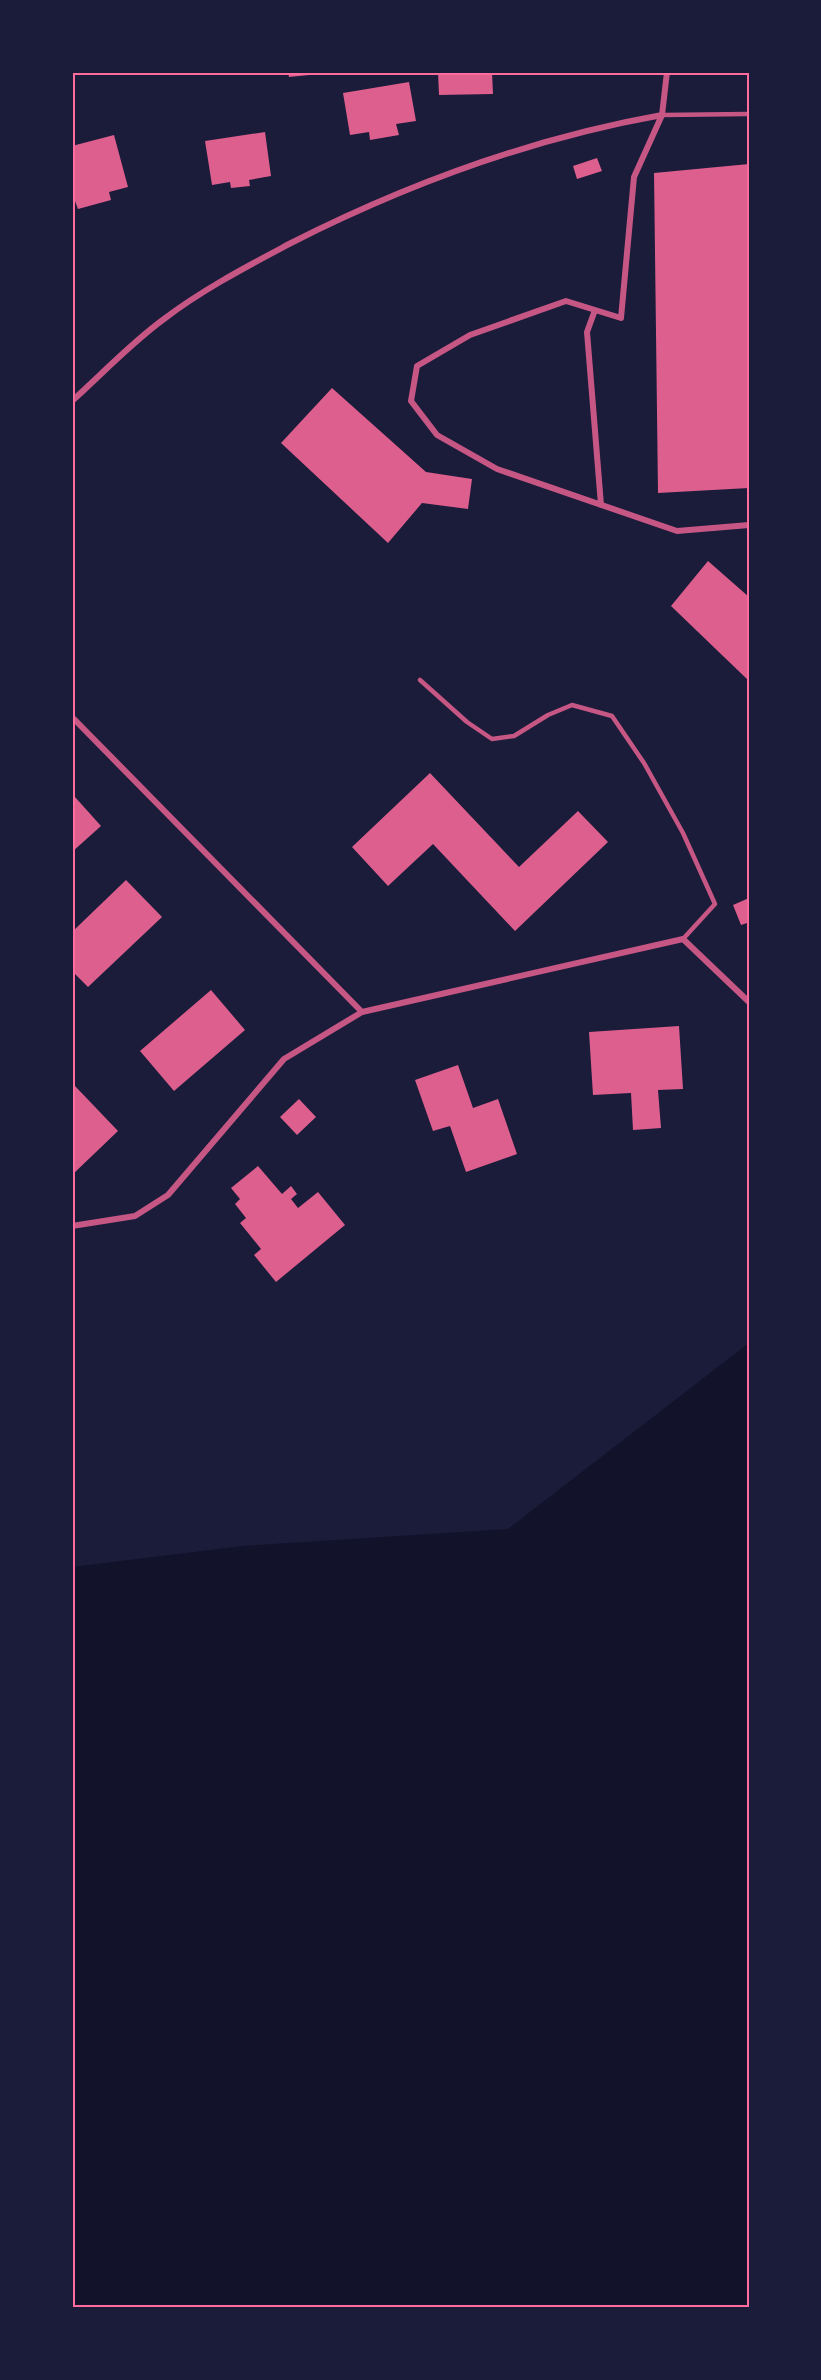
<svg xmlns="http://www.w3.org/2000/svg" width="821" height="2380" viewBox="0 0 821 2380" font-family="Mulish,sans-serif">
  <rect width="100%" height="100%" fill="#1b1b3a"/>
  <path fill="#12122b" d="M749,1343V2308H72V1567L243,1546L508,1529Z"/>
  <path fill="#dd5f8e" d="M288,72H309V75L289,77Z
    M438,72H492L493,94L439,95Z
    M409,82L416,121L396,124L399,135L370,140L369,132L350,135L343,93Z
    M265,132L271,176L249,180L250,186L231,188L230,182L212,185L205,141Z
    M114,135L128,187L109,192L111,200L78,209L75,201L72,202V146Z
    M597,158L602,171L577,179L573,166Z
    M749,164V488L658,493L654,173Z
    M332,388L426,472L472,479L468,509L422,503L388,543L281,443Z
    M708,561L749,597V681L671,606Z
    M430,773L519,867L578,811L608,842L515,931L433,844L388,886L352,847Z
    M75,797L101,826L72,852V800Z
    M126,880L162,917L88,987L72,971V932Z
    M749,898V927L747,923L741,925L733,905Z
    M211,990L245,1030L174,1091L140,1051Z
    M679,1026L683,1089L658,1090L661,1128L633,1130L631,1093L593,1095L589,1032Z
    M458,1065L473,1108L498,1099L517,1154L466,1172L450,1126L433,1131L415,1080Z
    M75,1086L118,1131L72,1175V1089Z
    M299,1099L316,1117L297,1135L280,1117Z
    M258,1166L282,1194L291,1186L297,1194L291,1199L298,1208L318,1192L345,1225L276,1282L254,1255L261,1249L240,1223L246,1218L235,1204L240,1199L231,1188Z"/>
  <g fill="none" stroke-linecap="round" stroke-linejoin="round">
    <path stroke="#c65784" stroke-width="4.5" d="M662,115L749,114
      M420,680L467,722L492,739L514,736L548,715L572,705L612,716L644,763L683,833L715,904L683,939"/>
    <path stroke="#c65784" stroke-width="6" d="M662,115L634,177L621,318L566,301L470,335L417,366L411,401L437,435L497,469L677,531L749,525
      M595,310L587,332L601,505
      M72,401C102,374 131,343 164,319C202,290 246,267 289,244C405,185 533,138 662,115L667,72
      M72,717L362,1012
      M72,1226L135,1216L168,1195L284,1059L362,1012L683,939L749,1002"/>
  </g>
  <rect width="821" height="2380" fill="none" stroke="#1b1b3a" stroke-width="147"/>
  <rect x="74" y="74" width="674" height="2232" fill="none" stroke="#ff6b9d" stroke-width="2"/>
</svg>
